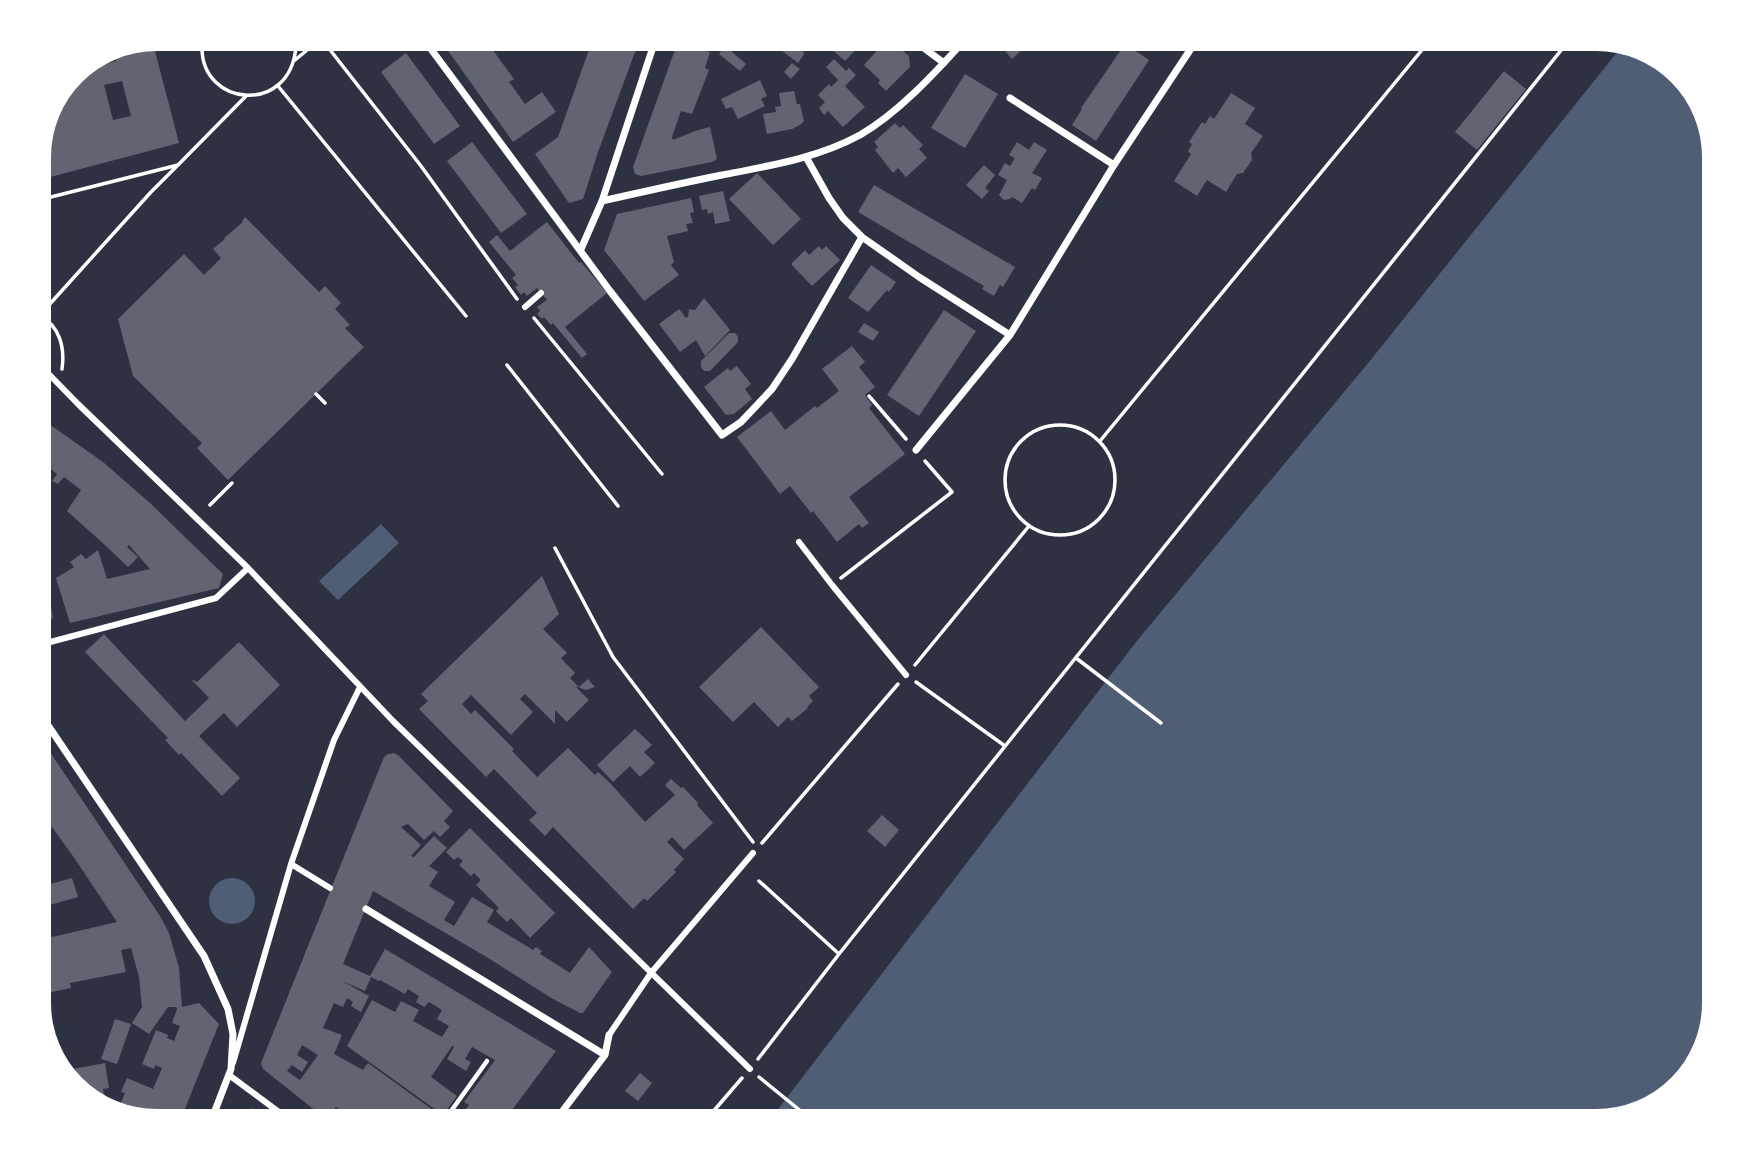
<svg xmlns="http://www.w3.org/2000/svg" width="1753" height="1160" viewBox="0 0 1753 1160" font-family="'Roboto Condensed',sans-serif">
  <rect width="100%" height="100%" fill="#2d3142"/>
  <path fill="#4f5d75" d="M1622,46L1662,59L1702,104L1714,156V1004L1694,1069L1655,1106L1597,1121H769L1136,642L1369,362Z
    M381,524L399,543L338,600L319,581Z
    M209 901a23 23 0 1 1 46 0a23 23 0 1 1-46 0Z"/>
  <path fill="#626471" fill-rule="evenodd" d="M997,42H1041L1030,51L1026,46L1012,59Z
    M772,43H806L802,49L804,54L798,63Z
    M825,43H862L845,61Z
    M884,43H893L909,56L910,67L886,91L878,83L880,80L864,65Z
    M591,44H605L611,46L612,44H638L598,152L583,199L569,203L535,154L558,137Z
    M677,44H704L702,50L710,52L705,68L709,70L692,114L681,111L672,137L673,140L695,131L710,127L717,159L712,162L641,176L635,174L633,167Z
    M1125,44L1149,60L1096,141L1072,125L1082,109L1081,108Z
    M444,45H489L514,79L509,82L525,104L542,92L556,112L513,142Z
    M725,46L746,64L740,71L719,54Z
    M113,47H155L156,51H155L179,143L39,180V149L73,73L116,61ZM122,81L131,116L113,120L104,85Z
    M406,53L460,126L434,144L381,72Z
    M834,59L846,71L849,68L856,75L845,86L865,107L843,127L828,111L824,115L819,108L825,102L818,95L829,84L831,87L838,80L826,67Z
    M792,63L800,69L791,79L784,72Z
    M1504,71L1526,89L1477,150L1455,132Z
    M965,74L998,94L965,148L931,128Z
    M760,80L767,96L761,99L765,106L738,119L732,107L726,109L721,99Z
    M794,91L797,104H800L804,121L800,125L792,129L767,134L763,114L776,112L775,107L781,106L779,93Z
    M1231,93L1255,108L1245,124L1263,136L1251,153L1252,160L1243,173L1237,174L1226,192L1207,180L1197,196L1174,181L1191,154L1188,151L1192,144L1189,142L1202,122L1205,124L1210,116L1214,119Z
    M895,123L900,128L903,125L923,145L919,149L927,158L906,177L898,168L893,173L875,150L878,147L874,142Z
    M472,142L527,214L501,233L447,161Z
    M1017,142L1029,150L1034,142L1047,150L1032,173L1042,178L1035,190L1032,188L1022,203L1012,197L1010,199L1004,200L999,195L1007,180L998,175L1005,163L1010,166L1015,158L1009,155Z
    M984,165L995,175L985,188L989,191L982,199L966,185Z
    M757,173L801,219L773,245L729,199Z
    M874,185L1015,267L1003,287L1000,285L994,296L982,289L984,286L858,212Z
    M723,191L730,221L715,224L713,212L708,214L707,209L702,210L699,196Z
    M691,198L694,212L690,213L693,223L686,224L688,231L667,236L674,262L671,265L679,275L644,301L604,250L617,214Z
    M245,217L319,292L325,286L341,303L335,309L350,325L345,328L364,347L228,480L197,448L202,443L133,376L118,319L184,254L204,275L221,258L213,249L225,239L224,238L243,222L242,221Z
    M547,222L579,263L581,262L607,293L565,327L587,354L582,358L553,323L551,325L544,317L542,319L537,314L540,311L537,307L547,300L537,288L527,296L524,292L521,295L515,287L518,285L512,278L516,275L489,242L497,235L510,251Z
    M819,246L822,250L826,246L840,260L812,286L791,264L805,250L809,255Z
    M871,265L896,282L889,292L887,290L868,312L848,298Z
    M704,298L730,330L705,356L696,340L680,352L659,324L679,309L686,318L688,317L689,309L695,310Z
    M944,310L976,331L919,416L887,395Z
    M864,323L879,332L873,341L858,332Z
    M729,333H735L738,337V342L710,371H704L701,367V361Z
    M852,346L865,362L859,367L875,387L865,395L872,405L869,408L905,454L849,497L869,523L862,528L859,524L837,542L813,511L811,513L790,486L780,494L737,437L771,411L785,430L815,406L817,408L839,391L822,369Z
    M737,366L751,384L745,389L752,399L734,414L726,415L704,387L728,368L730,371Z
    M39,417L103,462L150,503L223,574L219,588L70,623L56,578L74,567L70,562L81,554L86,559L98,550L107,579L150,569L129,545L127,547L138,557L128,567L106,546L67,511L81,490L64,477L58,484L52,481L57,474L46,465L41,473L47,477L39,487V459L41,455L39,454Z
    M542,576L559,614L543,629L567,653L561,658L575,673L570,678L579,687L588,679L595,687L586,690L575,686L589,700L567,722L555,710V724L525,694L520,699L533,712L511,735L471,695L462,704L471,714L475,710L514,749L512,751L537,777L568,748L595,775L598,772L610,783L645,822L675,795L665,785L671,779L681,788L683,787L698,803L697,805L713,823L684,850L672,837L667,842L684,859L674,870L676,872L647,901L644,898L633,909L553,827L545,836L529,820L537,813L494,769L486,777L419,709L428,701L421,694Z
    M39,597L42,601L49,597L53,618L48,620L50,628L39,631Z
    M761,627L819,687L809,696L813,701L807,707L808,708L792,721L788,717L778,727L754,702L733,722L699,687Z
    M104,634L185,721L209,698L191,679L197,682L239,642L280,685L237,727L224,713L199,736L240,778L222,796L181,753L179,755L165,740L168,738L85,652Z
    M635,729L652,745L644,752L655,763L640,777L630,766L613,782L597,765Z
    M39,744H43L46,746L160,916L169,933L179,968L182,1007L199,1003L219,1024L180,1121H157L118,1110L125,1093L121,1092L127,1078L153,1089L157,1080L162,1068L155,1065L154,1069L142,1064L156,1030L168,1035L167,1038L174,1041L180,1026L172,1023L177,1009L176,1007H168L149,1034L132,1023L142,1007L139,977L131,948L121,950L126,972L70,983L71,988L47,993L46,989L39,991V940L117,922L75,859L52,827L39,849V833L43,825L39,821Z
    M394,753L399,756L453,811L444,821L450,827L440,837L434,831L424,840L408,824L401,827L421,845L411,856L414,857L434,836L447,848L429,866L438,872L429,886L455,902L444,920L454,926L472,897L494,910L487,922L533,950L536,947L542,951L540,954L570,973L589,947L612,972L583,1013H580L553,999L485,956L373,891L343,964L370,976L385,949L556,1051L504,1121H456L469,1105L464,1102L495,1060L472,1047L465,1059L471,1062L466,1071L447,1059L454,1047L452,1046L431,1077L457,1096L443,1115L347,1046L372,1000L395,1012L401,1001L419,1010L413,1021L442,1037L449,1026L437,1019L442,1010L429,1002L424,1007L416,1002L419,996L408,989L405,994L380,980L379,981L371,977L365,991L342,981L369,996L361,1012L351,1006L353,1002L347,998L343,1007L334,1003L323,1028L342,1035L334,1054L363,1070L368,1063L448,1121H356L336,1107L326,1119L263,1069L261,1063L384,757L388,754ZM302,1045L318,1055L300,1080L287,1071L292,1065L302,1072L308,1062L297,1055Z
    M882,815L899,830L885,847L867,831Z
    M470,828L555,913L530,938L511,918L507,922L496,911L499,908L476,885L481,880L474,873L471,876L459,865L463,861L458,857L454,860L446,852Z
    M72,878L78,897L39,908V887Z
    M115,1019L131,1024L117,1064L101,1059Z
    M105,1063L109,1088L103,1089L106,1106L91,1101L69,1079L75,1078L73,1069Z
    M640,1073L652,1083L638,1101L625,1091Z
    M252,1108L269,1121H239L242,1113Z"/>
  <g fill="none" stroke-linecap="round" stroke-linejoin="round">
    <path stroke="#fff" stroke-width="3.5" d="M327,46L421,166L517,299
      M202,47C201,107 291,116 296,46
      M295,60L312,46
      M278,86L466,316
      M39,200L178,165L246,96
      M39,316L151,192L177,166
      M40,316C60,326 65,348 62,369
      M534,318L662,474
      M507,365L618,506
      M316,394L325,403
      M39,396L49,390
      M869,396L906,439
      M1005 480a55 55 0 1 1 110 0a55 55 0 1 1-110 0Z
      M1100,441L1431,39
      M210,505L232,483
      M555,548L613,657L753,842
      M841,578L952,492L925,461
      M1076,658L1161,723
      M915,665L1029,526
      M916,682L1005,746
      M762,843L898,684
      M759,881L839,954
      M758,1059L839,954L1570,39
      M759,1077L813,1121
      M705,1121L742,1078"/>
    <path stroke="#fff" stroke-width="4.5" d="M457,1120L449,1114L487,1061"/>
    <path stroke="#fff" stroke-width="6" d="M525,307L541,293
      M39,364L78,404L248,568L393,721L750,1069
      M799,542L832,585L906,675
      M39,645L216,598L248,568
      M291,864L330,888
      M609,1035L651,973L753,853
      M233,1063L291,864L334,740L360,687
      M229,1075L291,1121"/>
    <path stroke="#fff" stroke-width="7" d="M917,43L944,63
      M428,45L610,291L722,435L741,422L772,389L792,359L862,237
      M1010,98L1114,165
      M806,157L829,198L843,218L862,237L919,277L1010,335
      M602,201C642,192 682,183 722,175C769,166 818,158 860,135C898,113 934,74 963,42
      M581,249L602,201L654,44
      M916,450L1010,335L1114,165L1196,41
      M39,712L204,956L228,1009L233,1034L231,1069L211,1121
      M366,909L605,1055
      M555,1121L605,1055L609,1035"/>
  </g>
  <path d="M0 0H1753V1160H0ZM157 51H1596A106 106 0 0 1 1702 157V1003A106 106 0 0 1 1596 1109H157A106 106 0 0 1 51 1003V157A106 106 0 0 1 157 51Z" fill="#fff" fill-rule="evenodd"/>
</svg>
